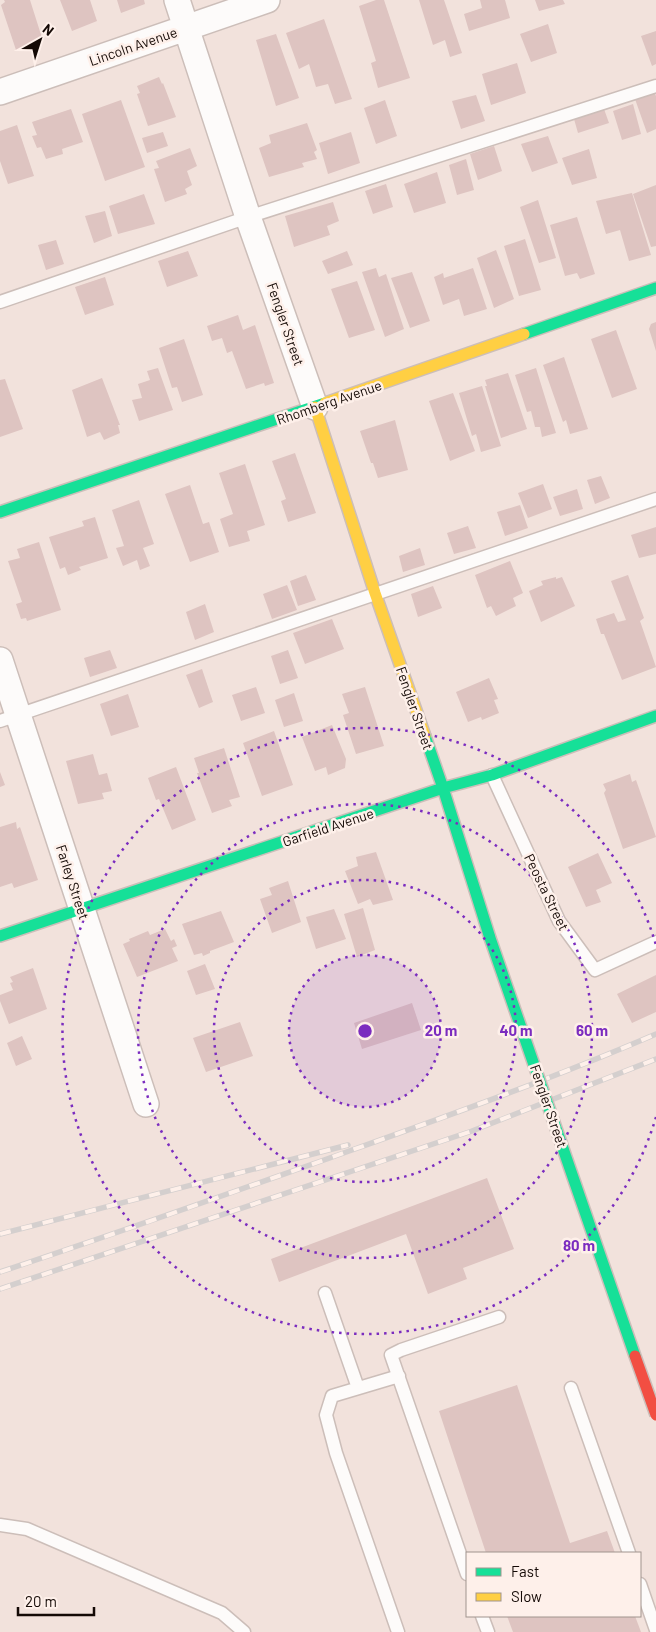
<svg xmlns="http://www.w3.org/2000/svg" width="656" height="1632" viewBox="0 0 656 1632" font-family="Barlow,sans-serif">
  <rect width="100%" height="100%" fill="#f2e2dc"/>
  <path fill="#dec4c1" d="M4,0H30L43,41L16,50L1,5L5,2Z
    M60,0H90L97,21L72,31Z
    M117,0H144L145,4L121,13Z
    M376,0H384L410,78L378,88L371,63L376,61L359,6Z
    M419,0H444L462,53L450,57L445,40L433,45Z
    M480,0H505L510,18L469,31L464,14L482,8Z
    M535,0H563L565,4L539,11Z
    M324,19L352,99L335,104L328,84L316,87L309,64L299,69L286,33Z
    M548,24L557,53L531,62L520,34Z
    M656,31V64L652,66L641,36Z
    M276,34L299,98L276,106L256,40Z
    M517,63L526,93L491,105L482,74Z
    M159,77L162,84L163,83L176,117L148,126L137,94L140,93L137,86Z
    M654,92L656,96V129L647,133L635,99Z
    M476,95L485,121L461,129L452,101Z
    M121,100L145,167L105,181L82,114Z
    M385,100L397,136L376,144L364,108Z
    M633,104L641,134L622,140L613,111Z
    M71,109L83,142L62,149L63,154L46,159L41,147L37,148L32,136L37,135L32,122Z
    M604,109L609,123L578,133L574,119Z
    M307,123L317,150L314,152L317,159L302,163L304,167L269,177L259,148L271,143L269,135Z
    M17,125L34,176L8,184L0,161V131Z
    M163,132L168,146L147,153L142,138Z
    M351,132L360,163L328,174L319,143Z
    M548,136L558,163L532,172L521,144Z
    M494,146L502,171L478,180L470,154Z
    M190,148L197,166L187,171L192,185L185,189L187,194L165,202L154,169L159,168L156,161Z
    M589,149L597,178L572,185L562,158Z
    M466,159L474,190L457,195L449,165Z
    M437,172L446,203L414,213L404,184Z
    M386,184L393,207L373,214L365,191Z
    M656,185V246L651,247L633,194Z
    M632,193L651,255L629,261L620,230L606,234L596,201Z
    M144,194L155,224L118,234L109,206Z
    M538,200L556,258L539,263L520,207Z
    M333,202L339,221L327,226L330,235L294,247L285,216Z
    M105,211L112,236L94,243L85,216Z
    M577,217L595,274L580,279L577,273L565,276L550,225Z
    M525,239L541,290L519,296L504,246Z
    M56,240L64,264L46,270L38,245Z
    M496,250L514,299L494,308L477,258Z
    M188,251L198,276L167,287L158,261Z
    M347,251L353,265L328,274L322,261Z
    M376,268L379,277L386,274L404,329L385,337L362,272Z
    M473,268L487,309L464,316L459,299L443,305L434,277L443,273L444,278Z
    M412,272L430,321L410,328L391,278Z
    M105,277L114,305L85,315L75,287Z
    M357,281L375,330L349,338L331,289Z
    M238,315L243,330L255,325L274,383L265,386L264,383L246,389L232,351L227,353L222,338L212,341L207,326Z
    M656,322V351L649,329L651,324Z
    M616,330L637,389L612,398L591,339Z
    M184,339L203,395L182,402L177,387L172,388L159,348Z
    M564,357L588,429L570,434L566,420L563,422L543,365Z
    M158,368L173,410L139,421L132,400L142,398L138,384L150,380L147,371Z
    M536,368L556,433L542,437L540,427H535L531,411L527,412L515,375Z
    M508,373L527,429L501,438L485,386H487L485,380Z
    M102,378L120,425H118L120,433L104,440L100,432L87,437L72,390Z
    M5,379L23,429L0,437V380Z
    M482,386L501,446L481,452L476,434L472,436L459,393Z
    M453,393L475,451L450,461L429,401Z
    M395,420L408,470L378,478L373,463H371L360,431Z
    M295,453L316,513L288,522L281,501L286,499L272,461Z
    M245,464L265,525L247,531L250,541L229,547L220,519L233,514L219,473Z
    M601,476L610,498L595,504L587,480Z
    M543,484L552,509L528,518L518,493Z
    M190,485L203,524L209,522L219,552L190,562L165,494Z
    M577,489L583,509L560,516L553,497Z
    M139,500L154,544L143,548L150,566L140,570L137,560L123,566L116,548L124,546L112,510Z
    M520,505L528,528L505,536L497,512Z
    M95,517L108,558L79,567L81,570L68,575L65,567L60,569L49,537L84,526L82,521Z
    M468,526L476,548L454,554L447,533Z
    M656,527V554L639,558L631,535Z
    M39,542L61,610L27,621L26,618L21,619L16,604L22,602L8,561L20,558L17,549Z
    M420,548L425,565L403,572L399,556Z
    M510,561L523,593L513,598L516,606L496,616L491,606L487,608L475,575Z
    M306,575L316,600L298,606L290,581Z
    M628,575L644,618L640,621L656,667L622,680L604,634H601L596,619L614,613L618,622L626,620L611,581Z
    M556,577V579L562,577L575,606L541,622L529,591L543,585L541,581Z
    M287,585L297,610L272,619L263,594Z
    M433,586L442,608L418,617L411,594Z
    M205,604L214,632L195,640L186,612Z
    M332,619L344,649L305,664L293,633Z
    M110,650L117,668L90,677L84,658Z
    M288,650L298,678L280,684L271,656Z
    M202,669L213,702L199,708L186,675Z
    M489,678L498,699L494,700L499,713L482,720L481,717L468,722L456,692Z
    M256,687L265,713L241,721L232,695Z
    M365,687L384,746L356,754L343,715L349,713L342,694Z
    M294,693L303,721L284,727L275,700Z
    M128,694L139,727L111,736L100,704Z
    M332,725L346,759L345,768L328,775L326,767L315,771L302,737Z
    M274,731L293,785L262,796L243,743Z
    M224,748L240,797L229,800L232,806L212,813L197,773H199L194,758Z
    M93,754L99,775L107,773L112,791L102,793L104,799L78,804L66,761Z
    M176,767L196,820L172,830L159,799L156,800L148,778Z
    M0,772L5,785L0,787Z
    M630,774L632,782L636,780L656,837L623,849L604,793L606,790L603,784Z
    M16,822L17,829L20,827L38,880L14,888L12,883L0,887V827Z
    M376,852L393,900L373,905L370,899L358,904L345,871L358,866L356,857Z
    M598,853L612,883L596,890L601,902L586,907L568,867Z
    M288,881L301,922L272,933L260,899L272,895L269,888Z
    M363,908L375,950L357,957L344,914Z
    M334,909L346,939L316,949L306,917Z
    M221,911L234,942L210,951V953L203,956L202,953L194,955L182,924Z
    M165,929L171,941L174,939L177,946L172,948L178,961L137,977L123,944L130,941L129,939L148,931L150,935Z
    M205,964L215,989L196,995L187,971Z
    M33,968L47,1009L9,1024L0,1001V995L13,990L10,983L13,982L10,977Z
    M656,975V1012L632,1023L617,994Z
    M412,1003L421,1030L362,1049L354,1023Z
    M240,1022L253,1056L206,1072L193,1038Z
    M22,1036L32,1059L16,1066L7,1043Z
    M487,1178L514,1249L463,1268L467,1279L428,1294L406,1234L279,1282L271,1259Z
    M517,1385L570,1543L607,1531L615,1553H486L439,1411Z
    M507,1616H635L641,1632H513Z"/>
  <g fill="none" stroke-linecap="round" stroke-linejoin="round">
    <defs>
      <path id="lane" d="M0,302L248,217L656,86
        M0,721L656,499
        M492,775L559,921L595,970L656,942
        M325,1293L358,1388
        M571,1388L629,1553
        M0,1525L27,1529L222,1613L244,1632
        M467,1574L391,1355L401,1350L499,1317
        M640,1584L656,1630
        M482,1616L488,1632
        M398,1632L336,1453L326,1415L332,1396L399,1376"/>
      <path id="street" d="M177,0L248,217L315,407
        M0,92L267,0
        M0,660L146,1104"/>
      <path id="fast" d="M524,334L656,288
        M0,512L325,403
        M425,736L443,788L490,938
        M0,936L443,788L492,775L656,716"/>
      <path id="slow" d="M325,403L524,334
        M315,407L375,593L425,736"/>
    </defs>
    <use href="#lane" stroke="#ccbeb9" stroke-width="15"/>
    <use href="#street" stroke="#ccbeb9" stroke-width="28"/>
    <use href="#fast" stroke="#ccbeb9" stroke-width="14"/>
    <use href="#slow" stroke="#ccbeb9" stroke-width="14"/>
    <use href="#lane" stroke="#fdfbfa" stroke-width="12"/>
    <use href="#street" stroke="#fdfbfa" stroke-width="25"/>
    <use href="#fast" stroke="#16e098" stroke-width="11"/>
    <use href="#slow" stroke="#ffcf43" stroke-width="11"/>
    <defs>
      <path id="rail" d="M0,1234L348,1145
        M0,1272C109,1236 216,1198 324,1160C436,1120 547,1081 656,1034
        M0,1289L472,1131L656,1059"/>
    </defs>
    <use href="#rail" stroke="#d4cfce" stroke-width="5.5"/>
    <use href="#rail" stroke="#fef0ea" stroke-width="4" stroke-dasharray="11" stroke-linecap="butt"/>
    <defs>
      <path id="fast-bridge" d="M490,938L635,1356"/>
      <path id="jam-bridge" d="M635,1356L656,1415"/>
    </defs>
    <use href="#fast-bridge" stroke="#ccbeb9" stroke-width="14" stroke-linecap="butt"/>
    <use href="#jam-bridge" stroke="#ccbeb9" stroke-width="14" stroke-linecap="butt"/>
    <use href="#fast-bridge" stroke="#16e098" stroke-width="11"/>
    <use href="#jam-bridge" stroke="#f24e42" stroke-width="11"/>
  </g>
  <circle cx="365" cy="1031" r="76" fill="#7b2cbf" fill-opacity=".12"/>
  <g fill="none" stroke="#7b2cbf" stroke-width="2.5" stroke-dasharray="2.5 5">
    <circle cx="365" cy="1031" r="76"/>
    <circle cx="365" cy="1031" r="151"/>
    <circle cx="365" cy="1031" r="227"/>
    <path d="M656 1117A303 303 0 1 1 656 945"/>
  </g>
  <g text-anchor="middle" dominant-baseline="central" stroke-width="5" stroke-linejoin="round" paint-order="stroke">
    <g font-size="14" fill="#140905" stroke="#fef0ea">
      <text transform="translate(133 46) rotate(-19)">Lincoln Avenue</text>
      <text transform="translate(286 324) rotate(71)">Fengler Street</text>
      <text transform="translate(329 402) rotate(-19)">Rhomberg Avenue</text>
      <text transform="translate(415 708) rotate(71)">Fengler Street</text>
      <text transform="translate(328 827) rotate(-18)">Garfield Avenue</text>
      <text transform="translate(73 882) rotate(72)">Farley Street</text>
      <text transform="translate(547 892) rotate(64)">Peosta Street</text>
      <text transform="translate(549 1106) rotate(71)">Fengler Street</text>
    </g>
  </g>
  <circle cx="365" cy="1031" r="8" fill="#7b2cbf" stroke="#fef0ea" stroke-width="2.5"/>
  <g font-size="15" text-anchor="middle" font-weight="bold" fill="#7b2cbf" stroke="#fef0ea" stroke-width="5" stroke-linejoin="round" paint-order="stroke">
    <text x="441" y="1036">20 m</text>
    <text x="516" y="1036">40 m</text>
    <text x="592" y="1036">60 m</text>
    <text x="579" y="1251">80 m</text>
  </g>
  <rect x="466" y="1552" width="175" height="65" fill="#fef0ea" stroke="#a0948e"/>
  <rect x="476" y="1568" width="25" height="8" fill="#16e098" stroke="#a0948e"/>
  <text x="511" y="1577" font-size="15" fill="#140905">Fast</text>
  <rect x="476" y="1593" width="25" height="8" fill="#ffcf43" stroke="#a0948e"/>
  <text x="511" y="1602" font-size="15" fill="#140905">Slow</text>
  <g transform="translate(40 40) rotate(39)" stroke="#fef0ea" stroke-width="4" paint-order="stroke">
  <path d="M0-4L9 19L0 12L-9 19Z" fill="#140905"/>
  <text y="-8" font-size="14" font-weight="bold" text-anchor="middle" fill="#140905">N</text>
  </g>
  <path d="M18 1607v8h76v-8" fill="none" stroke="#140905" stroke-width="2.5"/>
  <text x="25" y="1607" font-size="15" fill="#140905" stroke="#fef0ea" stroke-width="4" paint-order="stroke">20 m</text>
</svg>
